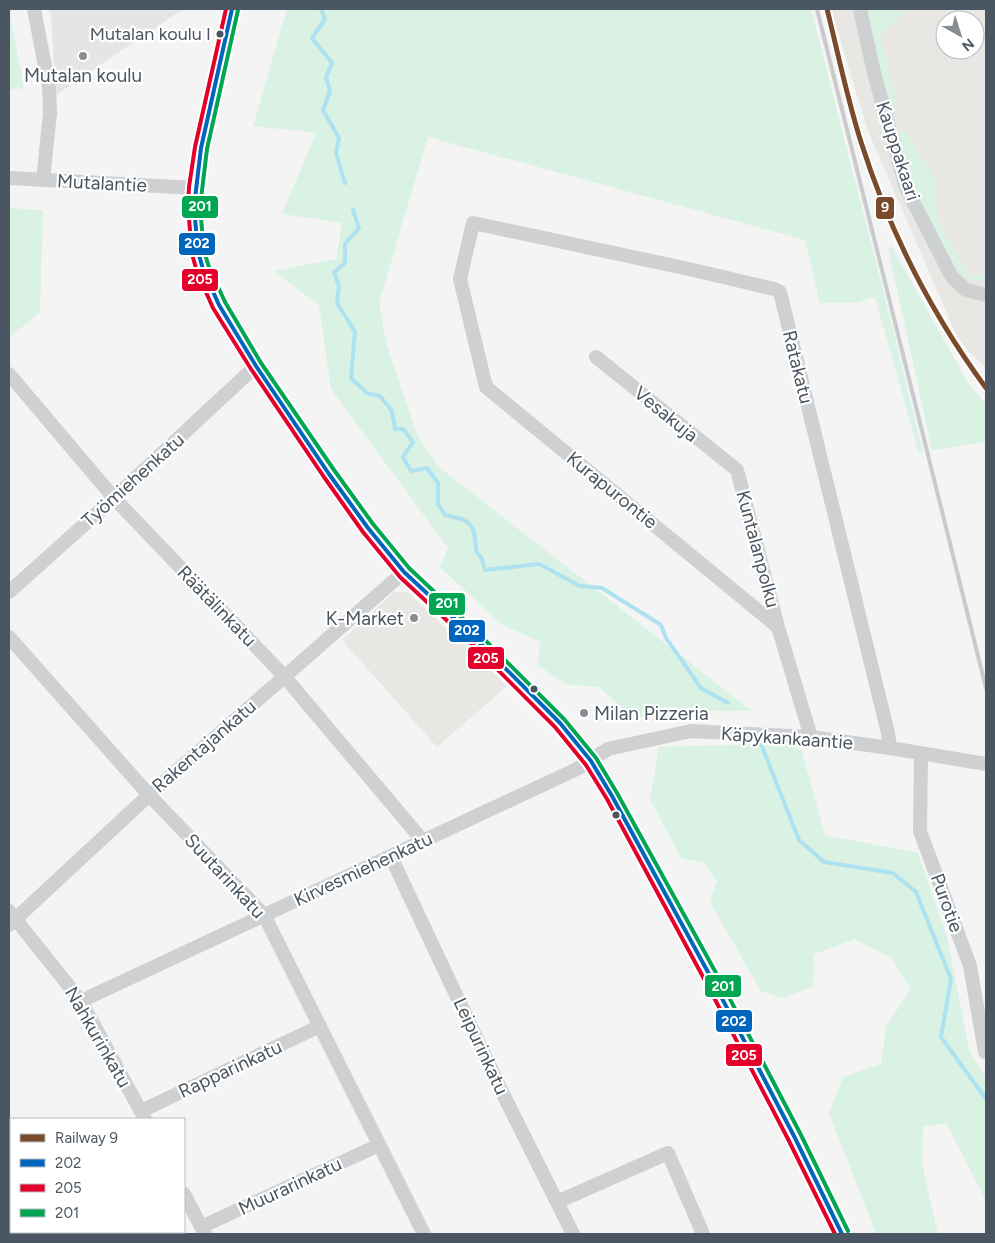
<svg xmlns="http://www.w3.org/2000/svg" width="995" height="1243" viewBox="0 0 995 1243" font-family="Figtree,sans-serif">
  <rect width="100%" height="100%" fill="#f4f4f4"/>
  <path fill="#e8e7e3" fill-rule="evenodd" d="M831,9H986V369L958,339L868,131ZM945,20H975V50H945Z
    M394,592H408L507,686L437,747L342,640Z"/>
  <path fill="#e6e5e6" d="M49,9H183L56,95L51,17Z"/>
  <path fill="#d9f2e3" d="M9,9L24,88L9,90Z
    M287,9H811L894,333L923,453L919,454L875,297L855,303H820L805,240L428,137L379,303L387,346L418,437L440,468L752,711H713L634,718L599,687L565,684L538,665L540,642L501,624L440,567L448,548L331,389L319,305L273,271L336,259L342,223L282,214L316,133L253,126Z
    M866,9H909L880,34L897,102L895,105L889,103Z
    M899,131H906L936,181L937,213L942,230L969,274L976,276L986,274V282C980,281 970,280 964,276C952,269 947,253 941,242C924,210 900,168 899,131Z
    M9,208L43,210L40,312L9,338Z
    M892,247L968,383L986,404V442L932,450L888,248Z
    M791,743L802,752L825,835L918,853L947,937L969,1049L986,1079V1201L946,1123L923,1127L922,1164L938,1234H876L829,1113L843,1077L881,1064L886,1026L911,989L891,958L855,939L814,954L813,987L781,998L761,991L710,902L717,881L704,863L681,858L650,799L659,747Z"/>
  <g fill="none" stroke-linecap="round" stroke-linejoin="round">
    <path stroke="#aee2f0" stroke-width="4" d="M321,9L325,19L312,38L332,63L326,77L330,91L323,110L339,138L336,153L345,183
      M353,210L359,228L345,244V263L334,272L339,286L337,303L355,332L351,378L367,393L380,396L392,411L395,429H403L413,442L403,457L411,471L427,468L438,483V504L445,515C472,520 475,524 476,551L481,557L485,570L539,564L580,586L602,588L661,625L666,638L701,688L728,703
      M761,744L799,840L824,862L893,873L916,892L951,979L941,1037L986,1099"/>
    <path stroke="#ced0d2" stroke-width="14" d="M34,9L49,87L50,113L43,180
      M860,9L874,73L906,188L952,277L966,290L986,295
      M9,178L195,188
      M596,357L737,470L778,627
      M9,374L114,498L284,676L423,841
      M9,592L114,498L256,366
      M9,637L149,795L264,915L424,1234
      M811,737L778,627L486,387L460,279L473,223L689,269L774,289L780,292L888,733L890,748
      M921,754L920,831L970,966L985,1052
      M391,857L500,1088L573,1234
      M9,911L81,1001L145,1119
      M9,925L149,795L404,572
      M81,1001L577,769L608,749L691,731L811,737L890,748L986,764
      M141,1111L320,1026
      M9,1153L11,1155
      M184,1194L205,1234
      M557,1202L668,1153L703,1234
      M201,1227L379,1145
      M58,1232L59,1234"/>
    <path stroke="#ced0d4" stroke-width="19" d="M232,9L201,148L195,188L194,207L198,252L203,269L219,305L256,366L329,474L368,528L404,572L472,635L560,723L591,761L612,796L715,985L794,1136L842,1234"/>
    <path stroke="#c9cacc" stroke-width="4" d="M817,9L986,688"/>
    <defs>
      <path id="bus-1" d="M232,9L201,148L194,207L198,252L203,269L219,305L256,366L329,474L368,528L404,572L472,635L560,723L591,761L612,796L715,985L794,1136L842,1234"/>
      <path id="bus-2" d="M226,9L195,147L189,187L188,207L192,254L197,272L213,308L251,369L324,477L363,532L400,577L468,640L555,727L586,765L607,799L709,988L788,1139L835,1234"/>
      <path id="bus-3" d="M238,10L207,149L200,207L204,251L209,267L225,302L261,363L334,470L373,524L409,568L476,631L564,719L596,758L617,793L721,982L800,1133L848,1231"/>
    </defs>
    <use href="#bus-1" stroke="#fff" stroke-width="8"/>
    <use href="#bus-2" stroke="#fff" stroke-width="8"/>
    <use href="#bus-3" stroke="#fff" stroke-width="8"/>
    <use href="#bus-1" stroke="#0065bd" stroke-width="4"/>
    <use href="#bus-2" stroke="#e4002b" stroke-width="4"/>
    <use href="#bus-3" stroke="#00a651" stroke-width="4"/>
    <defs>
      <path id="rail-1" d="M827,9C838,53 847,98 861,142C889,230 931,313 986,388"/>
    </defs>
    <use href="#rail-1" stroke="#fff" stroke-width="9"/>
    <use href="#rail-1" stroke="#7a4b2a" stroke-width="5"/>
  </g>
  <g fill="#4a5661" stroke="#fff" stroke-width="2">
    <circle cx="220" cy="34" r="4.5"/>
    <circle cx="534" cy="689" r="4.5"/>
    <circle cx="616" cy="815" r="4.5"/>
  </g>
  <g fill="#868d94" stroke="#fff" stroke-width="2">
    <circle cx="83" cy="56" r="5"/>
    <circle cx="414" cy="618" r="5"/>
    <circle cx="584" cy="713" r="5"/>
  </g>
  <g text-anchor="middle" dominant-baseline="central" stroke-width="4.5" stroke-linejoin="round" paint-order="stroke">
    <g font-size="18" fill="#4a5661" stroke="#fff" text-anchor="end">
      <text x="211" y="34">Mutalan koulu I</text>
    </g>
    <g font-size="19" fill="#4a5661" stroke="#fff">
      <text x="83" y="75">Mutalan koulu</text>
      <text x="404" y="618" text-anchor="end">K-Market</text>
      <text x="594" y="713" text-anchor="start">Milan Pizzeria</text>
    </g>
    <g font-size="19" fill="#4a5661" stroke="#fff">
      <text transform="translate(898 151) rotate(72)">Kauppakaari</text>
      <text transform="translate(102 183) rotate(3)">Mutalantie</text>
      <text transform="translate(798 367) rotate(76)">Ratakatu</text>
      <text transform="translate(666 414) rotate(39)">Vesakuja</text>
      <text transform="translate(133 480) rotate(-42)">Työmiehenkatu</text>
      <text transform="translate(612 490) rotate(39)">Kurapurontie</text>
      <text transform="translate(758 549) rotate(75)">Kuntalanpolku</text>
      <text transform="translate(217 606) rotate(46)">Räätälinkatu</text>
      <text transform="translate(787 738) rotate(4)">Käpykankaantie</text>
      <text transform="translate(204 746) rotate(-41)">Rakentajankatu</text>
      <text transform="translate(363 869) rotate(-25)">Kirvesmiehenkatu</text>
      <text transform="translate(225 876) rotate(47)">Suutarinkatu</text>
      <text transform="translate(947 903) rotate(70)">Purotie</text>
      <text transform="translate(98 1037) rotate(60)">Nahkurinkatu</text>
      <text transform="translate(481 1046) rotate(65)">Leipurinkatu</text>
      <text transform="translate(230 1069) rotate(-25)">Rapparinkatu</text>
      <text transform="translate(290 1186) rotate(-25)">Muurarinkatu</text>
    </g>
  </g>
  <g stroke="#fff" stroke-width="2">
    <rect x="181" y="195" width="38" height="24" rx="5" fill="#00a651"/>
    <rect x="875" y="196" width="20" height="24" rx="5" fill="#7a4b2a"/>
    <rect x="178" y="232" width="38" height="24" rx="5" fill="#0065bd"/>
    <rect x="181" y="268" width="38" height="24" rx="5" fill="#e4002b"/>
    <rect x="428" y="592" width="38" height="24" rx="5" fill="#00a651"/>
    <rect x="448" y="619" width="38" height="24" rx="5" fill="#0065bd"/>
    <rect x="467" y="646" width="38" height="24" rx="5" fill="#e4002b"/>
    <rect x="704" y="974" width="38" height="24" rx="5" fill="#00a651"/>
    <rect x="715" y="1009" width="38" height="24" rx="5" fill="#0065bd"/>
    <rect x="725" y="1043" width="38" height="24" rx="5" fill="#e4002b"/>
  </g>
  <g font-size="14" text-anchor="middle" font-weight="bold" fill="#fff">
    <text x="200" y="211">201</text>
    <text x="885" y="212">9</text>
    <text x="197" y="248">202</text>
    <text x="200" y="284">205</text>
    <text x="447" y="608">201</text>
    <text x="467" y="635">202</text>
    <text x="486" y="663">205</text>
    <text x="723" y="991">201</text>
    <text x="734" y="1026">202</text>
    <text x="744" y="1060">205</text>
  </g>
  <rect width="995" height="1243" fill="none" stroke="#4a5661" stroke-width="20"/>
  <rect x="10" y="1118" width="175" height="115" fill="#ffffff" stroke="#b7bbc0"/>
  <rect x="20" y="1134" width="25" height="8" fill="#7a4b2a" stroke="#b7bbc0"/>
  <text x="55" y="1143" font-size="15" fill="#4a5661">Railway 9</text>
  <rect x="20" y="1159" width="25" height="8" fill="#0065bd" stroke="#b7bbc0"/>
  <text x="55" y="1168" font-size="15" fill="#4a5661">202</text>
  <rect x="20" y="1184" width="25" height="8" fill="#e4002b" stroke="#b7bbc0"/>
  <text x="55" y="1193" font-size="15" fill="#4a5661">205</text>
  <rect x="20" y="1209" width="25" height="8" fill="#00a651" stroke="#b7bbc0"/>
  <text x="55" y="1218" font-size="15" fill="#4a5661">201</text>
  <g transform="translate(960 35) rotate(141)"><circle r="24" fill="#ffffff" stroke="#b7bbc0"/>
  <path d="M0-4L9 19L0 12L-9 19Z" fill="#868d94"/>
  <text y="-8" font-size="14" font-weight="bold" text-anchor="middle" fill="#4a5661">N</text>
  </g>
</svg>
